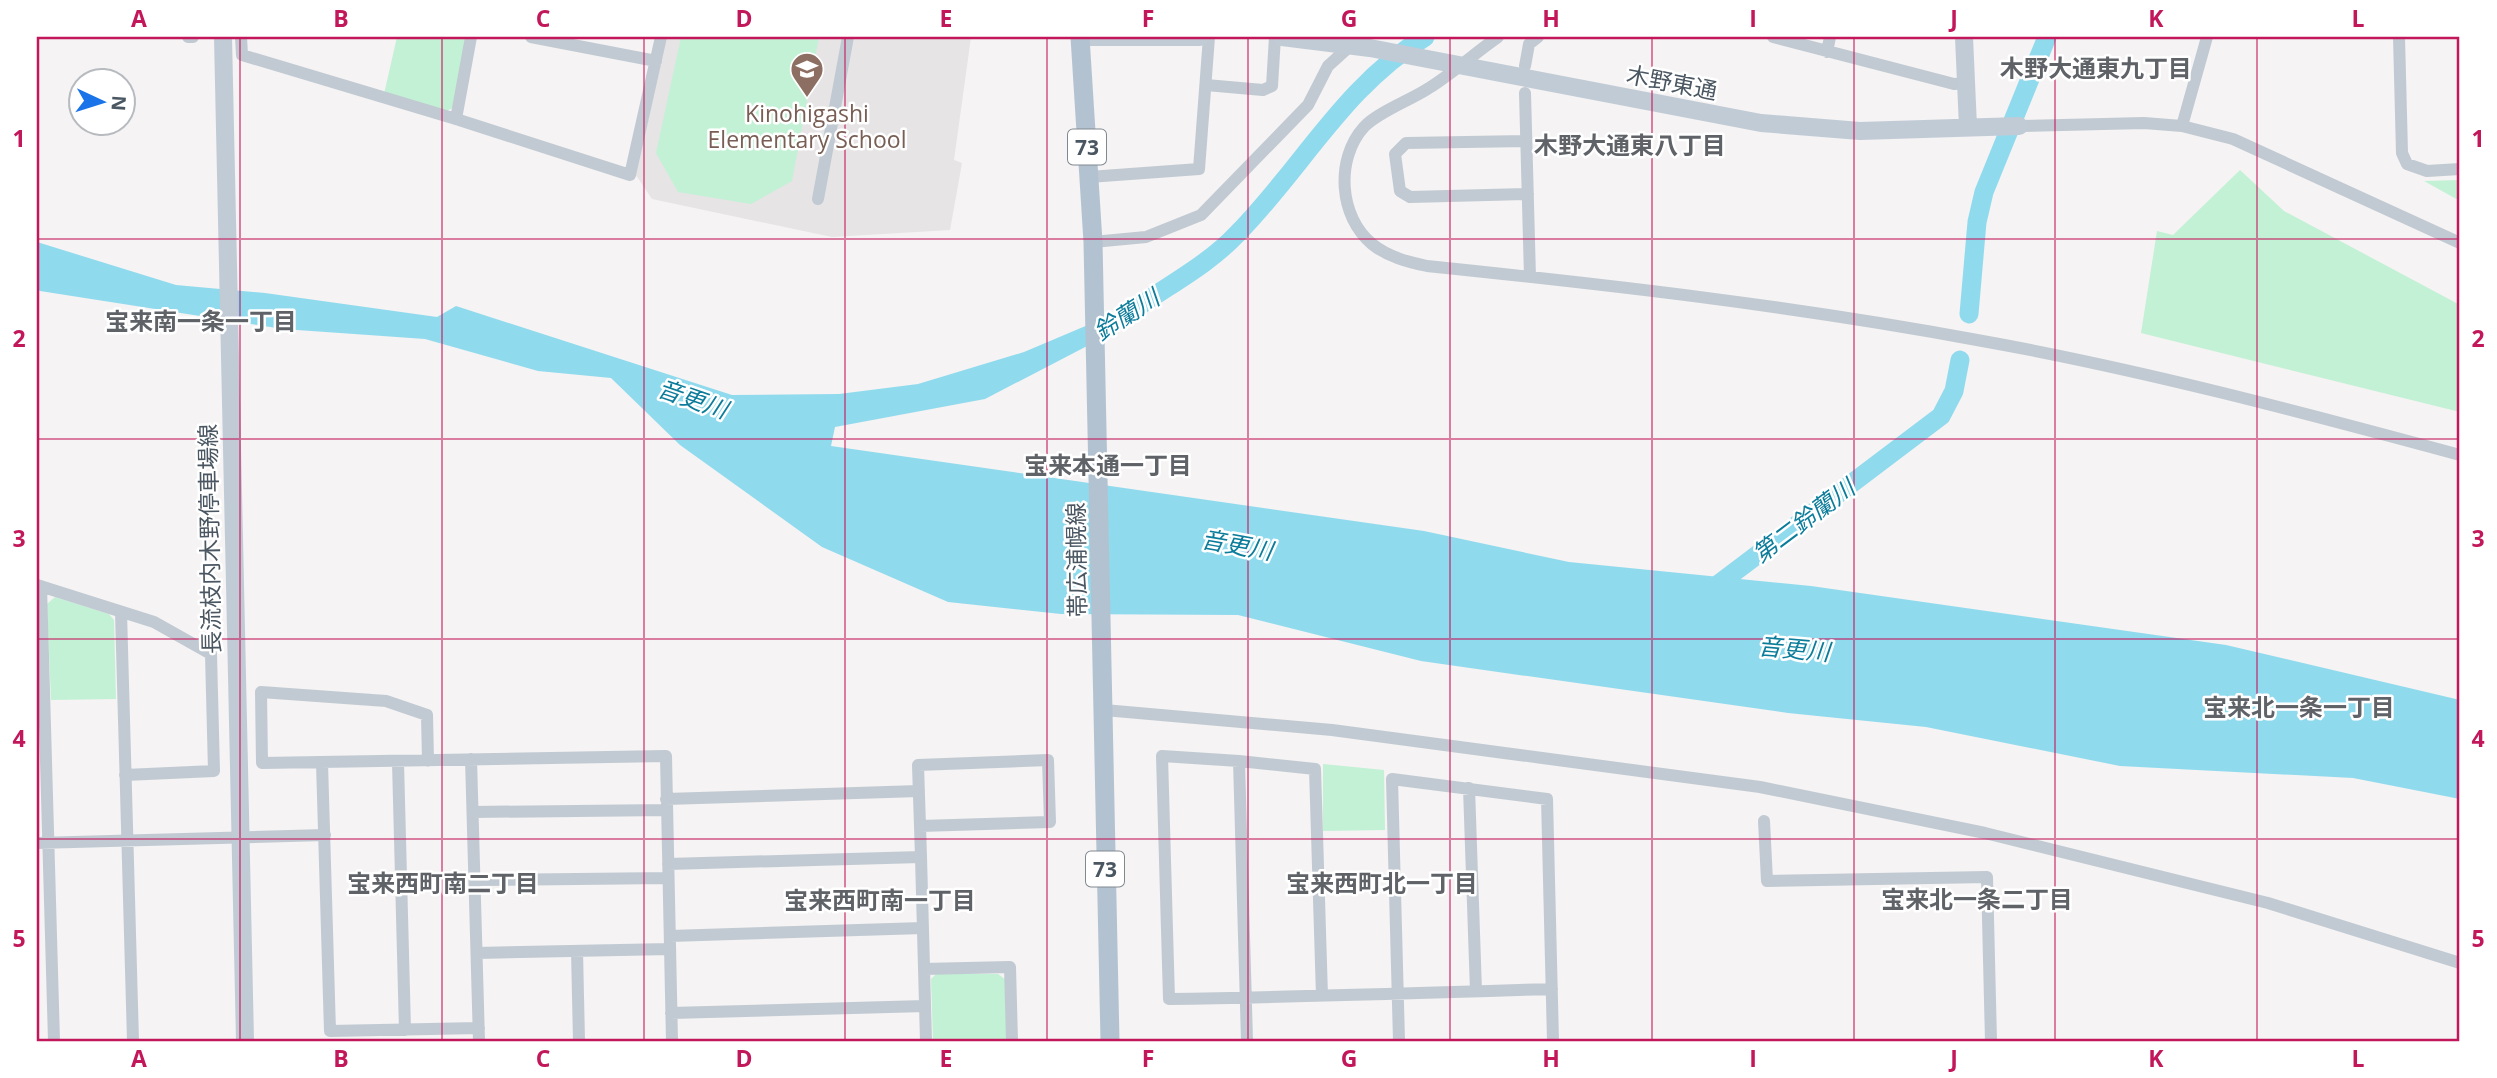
<svg xmlns="http://www.w3.org/2000/svg" width="2497" height="1078" viewBox="0 0 2497 1078" font-family="'Open Sans','Noto Sans JP',sans-serif">
  <rect width="100%" height="100%" fill="#f5f3f3"/>
  <path fill="#e6e4e5" d="M666,37H971L954,160L962,163L950,230L832,237L652,199L636,175Z"/>
  <path fill="#c3f1d5" d="M397,37H466L453,108L446,111L384,94Z
    M681,37H819L792,181L751,204L678,192L656,153Z
    M2240,170L2284,211L2460,305V412L2141,333L2157,231L2173,235Z
    M2460,180V201L2424,181Z
    M55,597L109,614L114,620L116,699L51,700L47,604Z
    M1323,764L1384,770L1385,830L1323,831Z
    M936,974H998L1006,980L1007,1039L933,1041L931,979Z"/>
  <path fill="#90daee" d="M37,242L176,285L265,293L437,317L456,306L732,395L839,394L918,384L1024,352L1121,311L1151,294L1160,297L1139,319L985,399L835,427L831,446L1424,531L1569,562L1811,586L2226,645L2460,700V799L2353,778L2120,766L1926,727L1788,713L1421,661L1238,615L1061,614L948,602L822,547L680,445L611,378L538,371L425,339L283,329L40,291L37,288Z"/>
  <g fill="none" stroke-linecap="round" stroke-linejoin="round">
    <path stroke="#90daee" stroke-width="19" d="M1135,309C1170,284 1208,265 1238,233C1302,168 1345,85 1425,37
      M1969,314L1977,222L1984,192L2047,37
      M1708,592L1941,416L1954,391L1960,360"/>
    <path stroke="#c1cad2" stroke-width="12" d="M188,37H193
      M241,37L242,55L456,119L630,175L661,37
      M531,37L656,61
      M1498,37C1475,53 1453,73 1429,88C1411,100 1378,112 1364,127C1335,159 1339,217 1372,244C1388,257 1408,262 1427,266C1611,285 1795,306 1977,340C2140,369 2301,412 2460,455
      M1773,37L1954,84L1966,83
      M2399,37L2402,153L2407,164L2427,171L2460,169
      M1827,52L1830,37
      M1525,66L1529,44L1538,37
      M1206,85L1263,90L1272,86L1275,37
      M1525,93L1530,277
      M456,119L471,37
      M2019,126L2144,123L2182,126L2233,139L2460,243
      M2182,126L2207,37
      M1526,141L1406,143L1395,154L1400,191L1410,197L1528,194
      M1089,177L1199,169L1209,37
      M818,199L848,37
      M1093,242L1146,237L1201,215L1308,105L1328,66L1360,37
      M37,585L154,622L211,654L214,771L125,775
      M41,586L54,1041
      M121,612L133,1041
      M1104,710L1332,730L1760,787L1985,833L2268,903L2460,963
      M471,759L479,1041
      M428,761L427,715L386,701L261,692L262,763L666,756L672,1041
      M1239,761L1315,769L1322,996
      M398,762L405,1030
      M322,763L330,1031L479,1028
      M1469,788L1476,991
      M666,799L919,791
      M473,812L667,810
      M1764,821L1767,881L1987,877L1991,1041
      M920,826L1050,822L1048,760L918,765L921,857L926,1041
      M37,843L325,835
      M668,864L921,857
      M475,880L668,878
      M670,936L923,928
      M577,951L579,1041
      M477,953L670,949
      M924,969L1010,967L1012,1041
      M671,1013L925,1006
      M1247,1041L1239,761L1162,756L1169,999C1297,997 1424,993 1552,989
      M1399,1041L1392,779L1547,799L1553,1041"/>
    <path stroke="#c1cbd6" stroke-width="18" d="M223,37L245,1041
      M1085,37H1200
      M1282,37L1370,48L1761,123L1860,131L2019,126
      M1964,37L1968,127"/>
    <path stroke="#b3c2d1" stroke-width="19" d="M1080,37L1093,242L1110,1041"/>
  </g>
  <path fill="none" stroke="#c2185b" stroke-width="2" stroke-opacity="0.55" d="M240,37V1041M442,37V1041M644,37V1041M845,37V1041M1047,37V1041M1248,37V1041M1450,37V1041M1652,37V1041M1854,37V1041M2055,37V1041M2257,37V1041M37,239H2460M37,439H2460M37,639H2460M37,839H2460"/>
  <defs>
    <symbol id="school-pin" viewBox="-11 -11 22 30"><path d="M0 17L-7.5 6A9.5 9.5 0 1 1 7.5 6Z" fill="#8d6e63" stroke="#fff"/><path d="M0-5L7-2L0 1L-7-2ZM-4 1L0 2.5L4 1V4Q0 6-4 4Z" fill="#fff"/></symbol>
  </defs>
  <g fill-rule="evenodd">
    <use href="#school-pin" x="788" y="50" width="38" height="52"/>
  </g>
  <g text-anchor="middle" dominant-baseline="central" stroke-width="5" stroke-linejoin="round" paint-order="stroke">
    <g fill="#fff" stroke="#808990" stroke-width="2">
      <rect x="1068" y="129.5" width="38" height="35" rx="5"/>
      <rect x="1086" y="851.5" width="38" height="35" rx="5"/>
    </g>
    <g font-size="21" font-weight="bold" fill="#4a5661">
      <text x="1087" y="147">73</text>
      <text x="1105" y="869">73</text>
    </g>
    <g font-size="23" fill="#4a5661" stroke="#fff">
      <text transform="translate(1672 82) rotate(11)">木野東通</text>
      <text transform="translate(209 539) rotate(-91)">長流枝内木野停車場線</text>
      <text transform="translate(1076 560) rotate(-91)">帯広浦幌線</text>
    </g>
    <g font-size="23" fill="#785e54" stroke="#fff">
      <text x="807" y="113">Kinohigashi<tspan x="807" dy="26">Elementary School</tspan></text>
    </g>
    <g font-size="24" font-weight="bold" fill="#5f6368" stroke="#fff">
      <text x="2096" y="67">木野大通東九丁目</text>
      <text x="1630" y="144">木野大通東八丁目</text>
      <text x="201" y="320">宝来南一条一丁目</text>
      <text x="1108" y="464">宝来本通一丁目</text>
      <text x="2299" y="706">宝来北一条一丁目</text>
      <text x="443" y="882">宝来西町南二丁目</text>
      <text x="1382" y="882">宝来西町北一丁目</text>
      <text x="1977" y="898">宝来北一条二丁目</text>
      <text x="880" y="899">宝来西町南一丁目</text>
    </g>
    <g font-size="24" font-style="italic" fill="#0c7c9b" stroke="#fff">
      <text transform="translate(1126 314) rotate(-33)">鈴蘭川</text>
      <text transform="translate(693 398) rotate(19)">音更川</text>
      <text transform="translate(1803 520) rotate(-37)">第二鈴蘭川</text>
      <text transform="translate(1237 544) rotate(10)">音更川</text>
      <text transform="translate(1794 648) rotate(5)">音更川</text>
    </g>
  </g>
  <rect width="2497" height="1078" fill="none" stroke="#ffffff" stroke-width="77"/>
  <g transform="translate(102 102) rotate(94)"><circle r="33" fill="#ffffff" stroke="#b7bbc0" stroke-width="2"/>
  <path d="M0-5L12 26L0 18L-12 26Z" fill="#1a73e8"/>
  <text y="-10" font-size="19" font-weight="bold" text-anchor="middle" fill="#4a5661">N</text>
  </g>
  <rect x="38" y="38" width="2420" height="1002" fill="none" stroke="#c2185b" stroke-width="2.5"/>
  <g font-size="23" text-anchor="middle" font-weight="bold" fill="#c2185b">
    <text x="139" y="27">A</text>
    <text x="341" y="27">B</text>
    <text x="543" y="27">C</text>
    <text x="744" y="27">D</text>
    <text x="946" y="27">E</text>
    <text x="1148" y="27">F</text>
    <text x="1349" y="27">G</text>
    <text x="1551" y="27">H</text>
    <text x="1753" y="27">I</text>
    <text x="1954" y="27">J</text>
    <text x="2156" y="27">K</text>
    <text x="2358" y="27">L</text>
    <text x="19" y="147">1</text>
    <text x="2478" y="147">1</text>
    <text x="19" y="347">2</text>
    <text x="2478" y="347">2</text>
    <text x="19" y="547">3</text>
    <text x="2478" y="547">3</text>
    <text x="19" y="747">4</text>
    <text x="2478" y="747">4</text>
    <text x="19" y="947">5</text>
    <text x="2478" y="947">5</text>
    <text x="139" y="1067">A</text>
    <text x="341" y="1067">B</text>
    <text x="543" y="1067">C</text>
    <text x="744" y="1067">D</text>
    <text x="946" y="1067">E</text>
    <text x="1148" y="1067">F</text>
    <text x="1349" y="1067">G</text>
    <text x="1551" y="1067">H</text>
    <text x="1753" y="1067">I</text>
    <text x="1954" y="1067">J</text>
    <text x="2156" y="1067">K</text>
    <text x="2358" y="1067">L</text>
  </g>
</svg>
